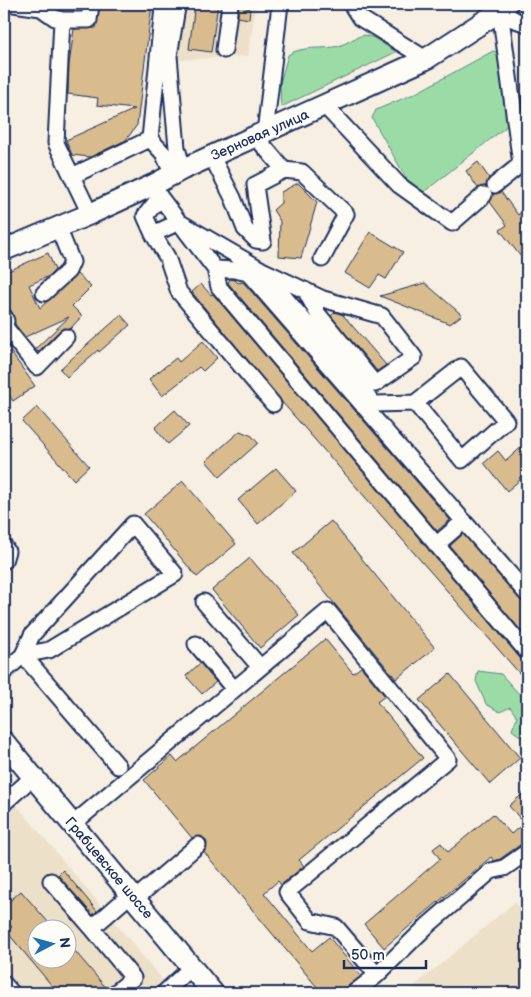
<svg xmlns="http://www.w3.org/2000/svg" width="531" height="997" viewBox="0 0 531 997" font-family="'Balsamiq Sans',sans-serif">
  <rect width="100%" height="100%" fill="#f6efe2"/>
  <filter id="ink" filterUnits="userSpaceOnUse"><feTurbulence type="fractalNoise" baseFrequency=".02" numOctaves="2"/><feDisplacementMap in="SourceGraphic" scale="10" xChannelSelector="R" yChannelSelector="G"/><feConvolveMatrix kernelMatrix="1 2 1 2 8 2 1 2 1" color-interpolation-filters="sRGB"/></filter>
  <g filter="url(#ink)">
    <path fill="#ede0c8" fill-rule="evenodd" d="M184,4H256L248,56L177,60Z
      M4,790L167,985L169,993H4ZM38,930H68V960H38Z
      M515,902L527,917V993H406Z"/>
    <path fill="#9bdca6" stroke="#5b8682" d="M364,35L374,38L396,52L281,107L280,83L288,55C303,45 322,50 339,46C348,43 354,37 364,35Z
      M493,51L500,53L509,108L507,126L424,192L409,183L372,118L376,110L416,93Z
      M478,671L501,674L527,703V733L523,738L512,730L517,717L510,707L500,712L486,704L476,681Z"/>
    <path fill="#d9bc8d" stroke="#1b2f5e" d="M100,4H152L137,125L126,140L90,157L72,155L66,140L135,109L97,105L98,98L68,94L69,65L74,29L96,28Z
      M195,4H218L211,52L189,49Z
      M239,4H247L246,8L250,9L249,19L238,17Z
      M478,162L489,178L486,186L478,188L466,171Z
      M298,183L317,202L301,258L279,256L280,221L273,210L281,203V192Z
      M501,192L518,215L527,207V252L521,257L500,230L507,225L490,202L493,194Z
      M370,232L403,252L386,279L379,275L370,288L345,273Z
      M48,253L55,270L49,276L29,285L40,308L77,274L91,287L72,306L82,316L70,329L64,328L60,330L38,352L35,349L69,317L25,337L15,324L12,312L6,307L4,302V273Z
      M230,279L235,280L238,283L243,282L450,520L437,531L228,283Z
      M425,283L462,315L450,324L380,296Z
      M201,284L211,295L213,294L520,658L527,661V682L281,401L195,296L192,292Z
      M335,312L343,315L386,365L377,371L331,316Z
      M121,315L130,325L99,352L98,350L67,377L60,369Z
      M203,341L217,358L203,371L199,367L162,396L149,379L176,358L179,362Z
      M10,351L35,386L13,401L4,388V356Z
      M37,407L89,466L74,480L22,421Z
      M175,410L189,426L168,444L155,428Z
      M240,431L252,436L258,443L220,477L206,461Z
      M527,442V471L519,478L521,479L507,491L484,463L498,451L506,461Z
      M276,468L296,491L258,524L238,500Z
      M183,481L236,544L197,577L144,514Z
      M331,521L435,648L396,679L293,553Z
      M463,534L520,600L527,604V638L450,546Z
      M250,558L299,615L260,648L212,590Z
      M325,639L353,673L361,667L385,696L377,702L423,758L299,860L304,866L281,885L278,881L264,893L312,951L329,937L361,976L348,986L345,993H322L204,852L207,848L205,839L201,836L192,838L144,780L172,756L177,762Z
      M200,663L216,682L202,694L186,676Z
      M450,674L520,758L490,784L419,700Z
      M527,790V840L500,859L494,861L491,857L384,948L364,924L440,859L433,849L441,843L448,852L493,814L511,834L524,823L509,806Z
      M63,870L97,911L93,915L58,875Z
      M21,891L55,930H38V960H68V943L107,989L106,993H58L7,932L12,927L4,918V906Z"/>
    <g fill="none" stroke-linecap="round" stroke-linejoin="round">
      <defs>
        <path id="minor" d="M14,4L41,8L40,4
          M179,4L177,8L169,56L177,148L183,169
          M351,4L360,18L426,59
          M163,7L150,139L163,153L173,175
          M41,8L55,18L62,20L56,143L90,214
          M500,11L515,20L527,24
          M62,20H89L91,4
          M224,50L230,4
          M325,106L399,185L452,223L484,195
          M265,133L280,4
          M212,157L233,198L245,229L256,240L263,241L255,185L284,170L256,137
          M284,170L302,172L346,214L322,259
          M72,176L150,139
          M153,185L160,197L215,269L219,287L527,652
          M495,185L521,164L500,11L496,4
          M160,197L145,216L153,234L179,222L262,270L323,299L382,316L414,357L375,384L318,314L305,290
          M153,234L167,257L179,292L273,404
          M215,269L234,270L248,273L527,594
          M266,275L374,404L415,403L462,460L506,421L461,367L415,403
          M44,293L68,271L72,262L58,227
          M4,316L6,321L5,327L37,367L66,337
          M436,545L464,521
          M4,546L7,551L4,561
          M204,602L260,667
          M196,644L234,689
          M23,655L118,766
          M4,672L23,655L32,635L133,524L175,574L49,650L23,655
          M4,803L33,777
          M73,824L328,611L448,759L287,892L310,921L336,927L377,975L354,993
          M51,881L92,928L131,894
          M135,899L198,845
          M92,928L133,978L115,993
          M377,975L427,926L491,871L504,868L527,852
          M4,984L12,993
          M164,993L192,967"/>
        <path id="major" d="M4,250L90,214L153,185L183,169L426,59L500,11L507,4
          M4,742L213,993"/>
      </defs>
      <use href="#minor" stroke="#1b2f5e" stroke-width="19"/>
      <use href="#major" stroke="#1b2f5e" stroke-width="24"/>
      <use href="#minor" stroke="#fdfcf7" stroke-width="15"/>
      <use href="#major" stroke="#fdfcf7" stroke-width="20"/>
    </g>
  </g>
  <g text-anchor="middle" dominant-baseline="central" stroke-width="4.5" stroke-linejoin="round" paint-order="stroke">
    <g font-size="14" fill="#1b2f5e" stroke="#fdfcf7">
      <text transform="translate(260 135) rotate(-24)">Зерновая улица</text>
      <text transform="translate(109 868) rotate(50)">Грабцевское шоссе</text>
    </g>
  </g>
  <rect width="531" height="997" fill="none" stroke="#fdfcf7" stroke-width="20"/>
  <rect x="10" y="10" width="511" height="977" fill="none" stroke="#1b2f5e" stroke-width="2" filter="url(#ink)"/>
  <g transform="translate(52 944) rotate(84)"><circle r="24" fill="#fdfcf7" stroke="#a3aaba"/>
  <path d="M0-4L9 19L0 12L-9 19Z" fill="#1f6fb2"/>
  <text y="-8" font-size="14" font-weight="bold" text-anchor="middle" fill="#1b2f5e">N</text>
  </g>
  <path d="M344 960v8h82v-8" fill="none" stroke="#1b2f5e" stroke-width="2.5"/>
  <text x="351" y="960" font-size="15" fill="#1b2f5e" stroke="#fdfcf7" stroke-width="4" paint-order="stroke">50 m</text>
</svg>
